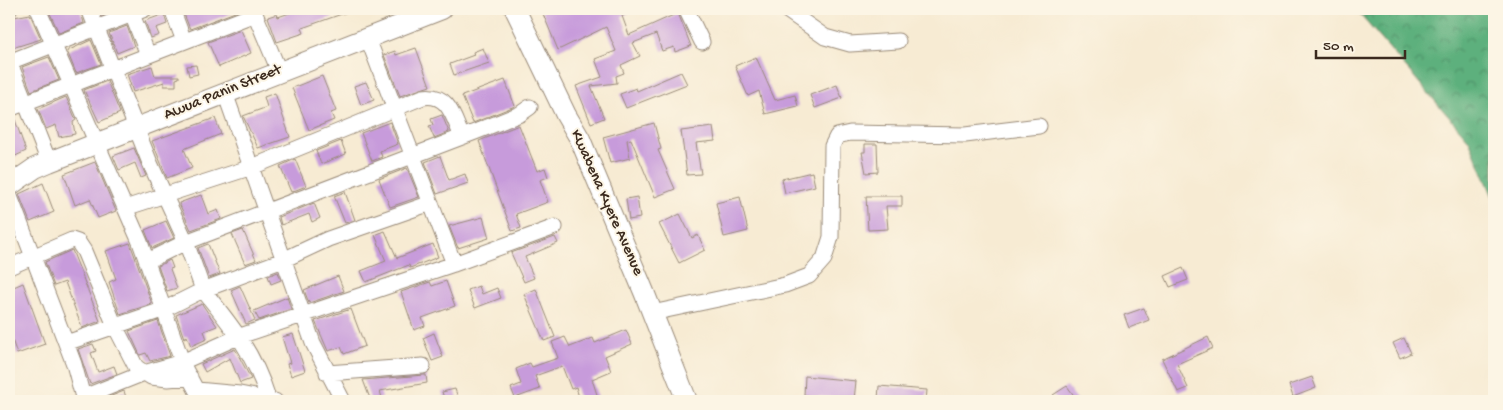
<svg xmlns="http://www.w3.org/2000/svg" width="1503" height="410" viewBox="0 0 1503 410" font-family="'Gochi Hand',sans-serif">
  <defs>
    <pattern id="forest-crowns" width="20" height="18" patternUnits="userSpaceOnUse" patternTransform="scale(1.25)"><rect width="20" height="18" fill="#5db07d"/><path d="M2 6a3 3 0 1 1 6 0M12 15a3 3 0 1 1 6 0" fill="none" stroke="#4e8f66"/></pattern>
  </defs>
  <rect width="100%" height="100%" fill="#fcf5e5"/>
  <filter id="ink" filterUnits="userSpaceOnUse"><feTurbulence type="fractalNoise" baseFrequency=".02" numOctaves="2"/><feDisplacementMap in="SourceGraphic" scale="10" xChannelSelector="R" yChannelSelector="G"/><feConvolveMatrix kernelMatrix="1 2 1 2 8 2 1 2 1" color-interpolation-filters="sRGB"/></filter>
  <filter id="wash" filterUnits="userSpaceOnUse"><feTurbulence type="fractalNoise" baseFrequency=".0096" numOctaves="4" result="noise"/><feDisplacementMap in="SourceGraphic" scale="20" xChannelSelector="R" yChannelSelector="G"/><feGaussianBlur stdDeviation="1.12" result="paint"/><feColorMatrix in="noise" values="0 0 0 0 0 0 0 0 0 0 0 0 0 0 0 0 0 1.4 0 .05"/><feComposite in="paint" operator="in"/></filter>
  <g filter="url(#wash)">
    <rect width="100%" height="100%" fill="#f7ebd3"/>
    <path fill="url(#forest-crowns)" stroke="#4c6d4e" d="M1355,9H1494V199L1469,140Z"/>
    <g id="blocks">
      <path fill="#c79bdb" d="M48,9H80L84,23L59,33Z
        M99,9H120L102,16Z
        M182,9H243L190,29Z
        M301,9H352L353,10L302,28L304,33L277,42L268,17L277,14L278,17Z
        M541,9H637L622,16L629,35L678,13L691,46L675,52L674,47L662,51L656,34L633,43L640,56L621,65L624,73L616,76L617,83L591,86L604,118L591,123L576,86L602,77L595,59L616,51L606,27L558,50Z
        M30,14L41,39L9,49V18Z
        M164,14L167,24L156,28L159,35L151,38L145,21Z
        M127,26L134,46L117,53L109,33Z
        M241,30L251,53L219,67L208,42Z
        M91,40L101,64L76,73L67,51Z
        M416,48L430,86L400,96L384,55L395,51L396,55Z
        M483,48L489,63L454,75L450,64L474,55L473,52Z
        M49,57L59,80L31,91L22,67Z
        M756,57L775,100L795,95L798,106L765,114L759,91L748,96L735,66Z
        M196,65L198,74L189,76L187,66Z
        M152,66L155,76H179V78L176,79V86H164V82L133,92L127,74Z
        M681,72L687,84L626,108L620,94L636,88L637,91Z
        M322,76L336,111L331,113L334,120L309,130L292,88Z
        M505,80L515,106L473,123L462,96Z
        M107,81L120,113L99,122L84,90Z
        M366,82L374,100L361,105L354,86Z
        M837,85L842,98L815,108L810,95Z
        M275,93L290,137L258,148L243,116L267,107L264,97Z
        M66,97L76,120L73,122L75,134L59,137L56,125L46,129L38,109Z
        M442,115L449,132L434,138L429,126L433,125L431,119Z
        M14,117L26,151L9,159V118Z
        M215,118L221,134L184,149L192,168L167,178L152,141Z
        M390,122L398,144L380,151L382,157L372,161L361,133Z
        M654,123L661,149L658,150L675,189L655,197L631,139L627,140L630,158L610,163L603,137Z
        M519,125L537,171L545,168L548,177L540,180L548,202L516,214L521,228L512,231L479,141Z
        M713,127L715,141L696,143L701,174L687,175L681,131Z
        M341,141L346,154L321,164L316,151Z
        M865,144H877L878,172L866,173L862,152H865Z
        M134,148L146,176L141,178L135,163L119,170L113,156Z
        M440,156L449,180L465,174L468,183L437,194L425,162Z
        M295,159L306,186L291,192L280,166Z
        M95,162L116,211L98,218L90,199L75,205L64,174Z
        M407,168L419,197L390,207L379,179Z
        M812,172L815,186L785,193L782,179Z
        M43,183L54,212L30,222L19,194Z
        M345,192L355,220L345,223L334,196Z
        M201,195L208,214L218,210L221,219L191,230L179,203Z
        M866,196H902V206H886L888,229L868,230Z
        M637,197L640,218L629,220L626,199Z
        M740,197L748,231L724,237L716,203Z
        M314,203L320,218L312,222L309,214L281,225L279,217Z
        M680,214L692,238L698,235L705,250L679,263L659,224Z
        M483,217L489,238L458,248L449,226Z
        M166,221L174,238L152,248L145,230Z
        M243,230L256,260L245,264L232,234Z
        M385,231L397,258L433,244L438,257L410,268L409,265L366,282L361,271L386,261L375,235Z
        M555,237L558,243L525,257L534,278L524,282L511,253Z
        M130,243L152,304L120,314L109,282L116,279L106,251Z
        M208,244L220,274L209,278L198,248Z
        M72,250L100,321L82,328L65,282L54,286L45,262Z
        M170,260L173,268L170,269L177,288L167,291L158,266Z
        M1183,268L1188,280L1170,287L1165,276Z
        M278,272L281,280L271,284L268,276Z
        M338,276L344,291L309,303L304,290Z
        M446,281L455,306L422,318L425,326L414,330L401,292L430,282L432,286Z
        M23,283L45,344L17,354L9,331V289Z
        M240,286L255,320L246,324L231,290Z
        M479,286L482,294L497,288L501,298L475,308L468,290Z
        M536,289L555,337L544,341L524,294Z
        M287,297L291,309L259,320L254,311Z
        M202,304L217,326L204,331L207,339L191,346L187,336L184,338L176,315Z
        M1144,308L1149,320L1129,328L1124,315Z
        M351,309L365,346L344,354L341,347L328,351L315,321Z
        M158,321L170,356L150,361L146,353L140,355L129,331Z
        M626,330L632,344L605,356L611,371L592,379L599,401H580L576,387L571,389L562,366L535,376L540,389L515,398L511,388L521,384L516,369L530,363L532,367L558,358L552,342L565,337L570,347L593,338L595,343Z
        M434,333L443,357L432,361L423,338Z
        M293,334L305,371L291,376L287,364L290,363L282,337Z
        M1208,337L1213,348L1177,364L1188,388L1178,392L1162,359Z
        M1404,338L1411,353L1400,358L1393,343Z
        M93,344L96,351L91,353L98,372L114,366L117,374L90,384L78,349Z
        M235,349L251,379L240,383L230,358L205,372L201,364Z
        M424,375H426L427,383L380,391L382,398L374,401H371L363,380Z
        M805,376L856,381L854,400L804,395Z
        M1312,377L1316,388L1293,397L1289,385Z
        M879,386L927,390L926,401L878,399Z
        M1067,386L1078,401H1058L1053,395Z
        M455,389L459,401H445L442,392Z
        M124,391L127,401H99Z"/>
    </g>
  </g>
  <g filter="url(#ink)">
    <use href="#blocks" fill-opacity="0" stroke="#998a78" stroke-width="1"/>
    <g fill="none" stroke-linecap="round" stroke-linejoin="round">
      <defs>
        <path id="minor" d="M9,9H10
          M38,9L140,242L184,367L202,401
          M130,9L148,55
          M172,9L184,41
          M253,9L279,71
          M686,9L702,42
          M785,9L825,37L850,44L898,41
          M367,36L454,264
          M9,61L49,162
          M9,62L145,9
          M225,93L313,343L343,401
          M9,109L255,14
          M9,194L74,364L84,401
          M125,208L252,167L423,97C449,93 453,117 462,137
          M147,261L186,242L475,132L520,114L530,107
          M9,267L72,240L78,242L84,251L115,326L136,367L151,377L168,379L190,377
          M652,313L785,285L809,276L824,259L831,237L832,146L837,136L850,133L965,135L1039,126
          M66,343L165,309L203,290L186,242L150,163L89,9
          M327,373L423,366
          M197,390L240,394L275,401
          M84,397L144,373L182,362L240,336L454,264L555,227
          M268,398C254,353 232,326 203,290L283,260L328,239L431,203"/>
        <path id="major" d="M515,9L566,115L580,139L644,292L687,401
          M9,186L35,168L49,162L442,9"/>
      </defs>
      <use href="#minor" stroke="#998a78" stroke-width="17"/>
      <use href="#major" stroke="#998a78" stroke-width="22"/>
      <use href="#minor" stroke="#fff" stroke-width="15"/>
      <use href="#major" stroke="#fff" stroke-width="20"/>
    </g>
  </g>
  <g text-anchor="middle" dominant-baseline="central" stroke-width="4" stroke-linejoin="round" paint-order="stroke">
    <g font-size="16" fill="#3b2a1e" stroke="#fcf5e5">
      <text transform="translate(223 93) rotate(-22)">Awua Panin Street</text>
      <text transform="translate(606 203) rotate(66)">Kwabena Kyere Avenue</text>
    </g>
  </g>
  <rect width="1503" height="410" fill="none" stroke="#fcf5e5" stroke-width="30"/>
  <path d="M1316 50v8h89v-8" fill="none" stroke="#3b2a1e" stroke-width="2.5"/>
  <text x="1323" y="50" font-size="15" fill="#3b2a1e" stroke="#fcf5e5" stroke-width="4" paint-order="stroke">50 m</text>
</svg>
